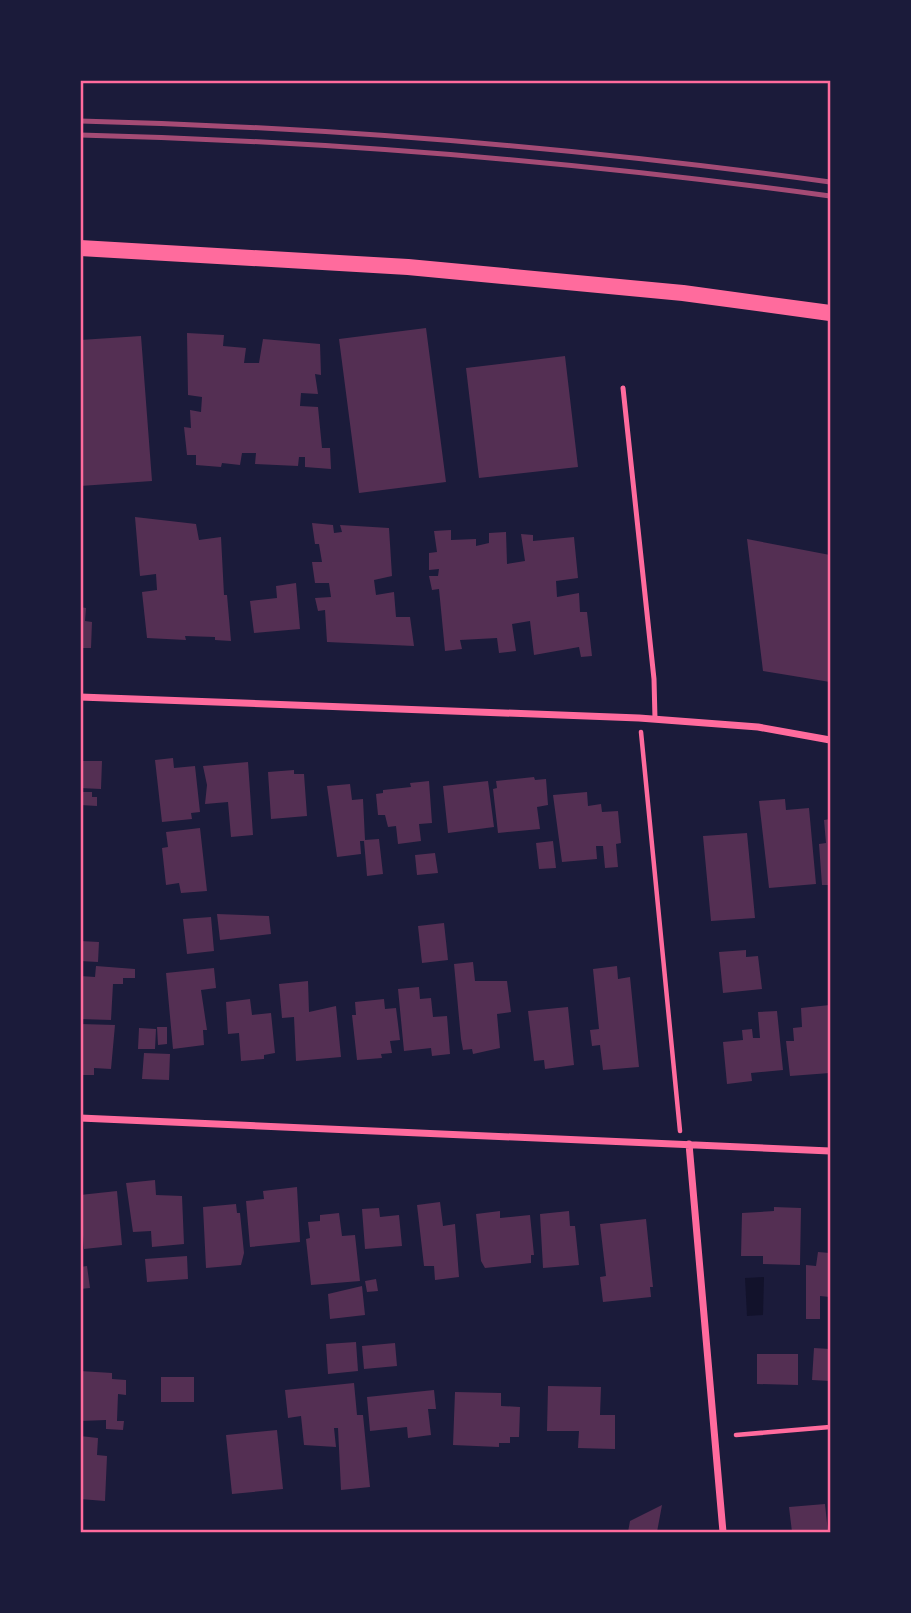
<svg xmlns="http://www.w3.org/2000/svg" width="911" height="1613" viewBox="0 0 911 1613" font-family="'Titillium Web',sans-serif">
  <rect width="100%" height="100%" fill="#1b1b3a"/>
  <path fill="#12122b" d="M764,1277L763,1315L747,1316L745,1278Z"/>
  <path fill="#542f53" d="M426,328L446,482L359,493L339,339Z
    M187,333L224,335L223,346L246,348L244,363H259L263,339L320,344L321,375L315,374L318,394L301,393L300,406L318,407L322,448H330L331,469L305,467V457H299L298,466L255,464L256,453H242L240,465L222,463L221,467L196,465V455H187L184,427L191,428L190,410L201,412L202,397L188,395Z
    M141,336L152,481L80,486V340Z
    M565,356L578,467L479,478L466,368Z
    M135,517L196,524L199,540L221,537L224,595H227L231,641L215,640V637L185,636L186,640L147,638L142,592L157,590L156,574L140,576Z
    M312,523L333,525L334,533L342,532L340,525L389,528L392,576L374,580L376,595L394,592L396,617H410L414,646L327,642L325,610L318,611L315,598L331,597L329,583H315L312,562H322L319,544H315Z
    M451,530V540L476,539V546L489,543V533L506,532L507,564L525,561L521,534L533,535V541L574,537L578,578L556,581L557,597L579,593L580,612H587L592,656L581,657L579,647L534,655L530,621L512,624L516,651L499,653L497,638L460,640L462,649L445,651L439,589L432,590L429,576H438L439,569L429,570V553L437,552L434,531Z
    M747,539L830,555V682L763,671Z
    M296,583L300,629L254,633L250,601L277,598L276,586Z
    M80,607L86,608L85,621L92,622L91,648H80Z
    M173,758L174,768L195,766L200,812L191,813L192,819L162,822L155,760Z
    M80,761H102L101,789L80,788Z
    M248,762L253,835L231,837L228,802L205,804L207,785L203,766Z
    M294,770V774H304L307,816L271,819L268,772Z
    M534,777L535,780L546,779L548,805L537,807L540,829L498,833L493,789L497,788L496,781Z
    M429,781L432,823L419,824L421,841L398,844L396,826L388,827L385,815H378L376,794L383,793V790L411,787L410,783Z
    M488,781L494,827L448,833L443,786Z
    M350,784L352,800L363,799L365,840L379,839L383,874L367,876L364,841H360L361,854L337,857L327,786Z
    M80,792H92V797H97V806L80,805Z
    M587,792L588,806L601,804L602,812L618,811L621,843L616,844L618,867L605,868L603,846H596L597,859L562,862L553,795Z
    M785,799L786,810L809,808L816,884L769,888L759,801Z
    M830,819V885H822L819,844L826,843L824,820Z
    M200,828L207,891L181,893L179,883L166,885L162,848L168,847L166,832Z
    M747,833L755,918L711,921L703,836Z
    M553,841L556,868L539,869L536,843Z
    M435,853L438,873L417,875L415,855Z
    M217,914L269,916L271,934L220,940Z
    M211,917L214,951L187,954L183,919Z
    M444,923L448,960L422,963L418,926Z
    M80,941L99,942L98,962L80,961Z
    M746,950V957L758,956L762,989L723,993L719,952Z
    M473,962L475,981H507L511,1012L497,1014L500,1048L473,1054L472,1049L463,1050L461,1039L454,964Z
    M96,966L135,969V978H123V984H113L111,1020L80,1019V976L95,977Z
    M617,966L618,979L630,977L639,1067L603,1070L600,1045L592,1046L590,1030L599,1029L593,969Z
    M214,968L216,988L201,990L207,1030H203L204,1045L173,1049L166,973Z
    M308,981L309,1012L336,1006L341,1057L296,1061L294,1017L282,1018L279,984Z
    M419,987L420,999L431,998L433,1017L447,1016L450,1054L432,1056L431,1048L404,1051L398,989Z
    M250,999L252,1015L271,1013L275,1053L264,1055V1059L241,1061L239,1033L228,1034L226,1002Z
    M384,999L385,1009L396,1008L400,1040L390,1041L392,1053L381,1054L382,1058L357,1060L352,1015H356L355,1002Z
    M830,1005V1073L790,1076L786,1041H794L793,1028L802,1027L801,1008Z
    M568,1007L574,1065L545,1069L544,1060L534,1061L528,1011Z
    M777,1011L783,1070L751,1073L752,1081L727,1084L723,1042L743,1040L742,1030L752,1029L753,1038H760L758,1012Z
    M80,1024L115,1025L111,1069L94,1068V1075H80Z
    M157,1027H167V1044L158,1045Z
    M139,1028L156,1029L155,1049H138Z
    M144,1053L170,1054L169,1080L142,1079Z
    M155,1180L156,1195L182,1196L184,1244L152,1247L151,1231L133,1232L126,1183Z
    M297,1187L300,1242L250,1247L246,1201L264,1199L263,1191Z
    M117,1191L122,1245L84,1249L80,1195Z
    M440,1202L443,1226L455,1224L459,1277L435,1280L434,1266H424L417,1205Z
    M236,1204L237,1213H240L244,1253L241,1265L206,1268L203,1207Z
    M774,1207L801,1208L800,1265L763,1264V1256H741L742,1213L774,1211Z
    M379,1208L380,1217L399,1215L402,1246L365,1249L362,1209Z
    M500,1211V1218L530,1215L534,1255H531V1263L485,1268L481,1261L476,1214Z
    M569,1211L570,1226H575L579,1265L543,1268L540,1214Z
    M339,1213L342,1236L355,1235L360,1281L311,1285L306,1239L310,1238L308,1222L320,1221V1215Z
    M646,1219L653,1287H650L651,1297L603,1302L600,1277L606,1276L600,1224Z
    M818,1252L830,1253V1297L820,1296V1319H806V1265L816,1266Z
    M187,1256L188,1279L147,1282L145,1259Z
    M87,1266L90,1288L80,1289V1267Z
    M376,1279L378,1291L367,1292L365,1281Z
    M362,1286L365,1315L330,1319L328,1294Z
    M356,1342L358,1371L328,1374L326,1344Z
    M395,1343L397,1366L364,1369L362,1346Z
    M814,1348L830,1349V1381L812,1380Z
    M757,1354H798V1385L757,1384Z
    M80,1371L112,1373V1379L126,1380V1395L118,1394L117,1421H124L123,1430L106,1429V1420L80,1421Z
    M161,1377H194V1402H161Z
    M354,1383L357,1415H363L370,1487L341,1490L338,1428H334L336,1447L304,1445L301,1416L288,1418L285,1390Z
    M548,1386L601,1387L600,1415H615V1449L578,1448L579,1431H547Z
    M434,1390L436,1409H428L431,1435L408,1438L407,1427L370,1431L367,1397Z
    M455,1392L501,1393V1406L520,1407L519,1437H510V1443H499V1447L453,1445Z
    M277,1430L283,1489L232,1494L226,1435Z
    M80,1436L98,1438L97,1455L107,1456L105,1501L80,1499Z
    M825,1504L828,1532H792L789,1507Z
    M662,1505L657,1532H628L630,1521Z"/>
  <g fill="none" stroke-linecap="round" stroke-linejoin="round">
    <path stroke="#ff6b9d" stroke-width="4.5" d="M641,732L680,1131
      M736,1435L830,1427"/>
    <path stroke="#ff6b9d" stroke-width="5" d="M623,388L654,679L655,719"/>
    <path stroke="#ff6b9d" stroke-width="7" d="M80,697L639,718L758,727L830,740
      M80,1118L830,1151
      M689,1144L723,1532"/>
    <path stroke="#ff6b9d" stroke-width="16" d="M80,248L408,267L683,293L830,313"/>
    <path stroke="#a44b75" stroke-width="5" d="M80,121C332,127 581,148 830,182
      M80,135C332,141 581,162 830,196"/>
  </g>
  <rect width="911" height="1613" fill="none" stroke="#1b1b3a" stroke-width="164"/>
  <rect x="82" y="82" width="747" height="1449" fill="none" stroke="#ff6b9d" stroke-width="2.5"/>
</svg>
